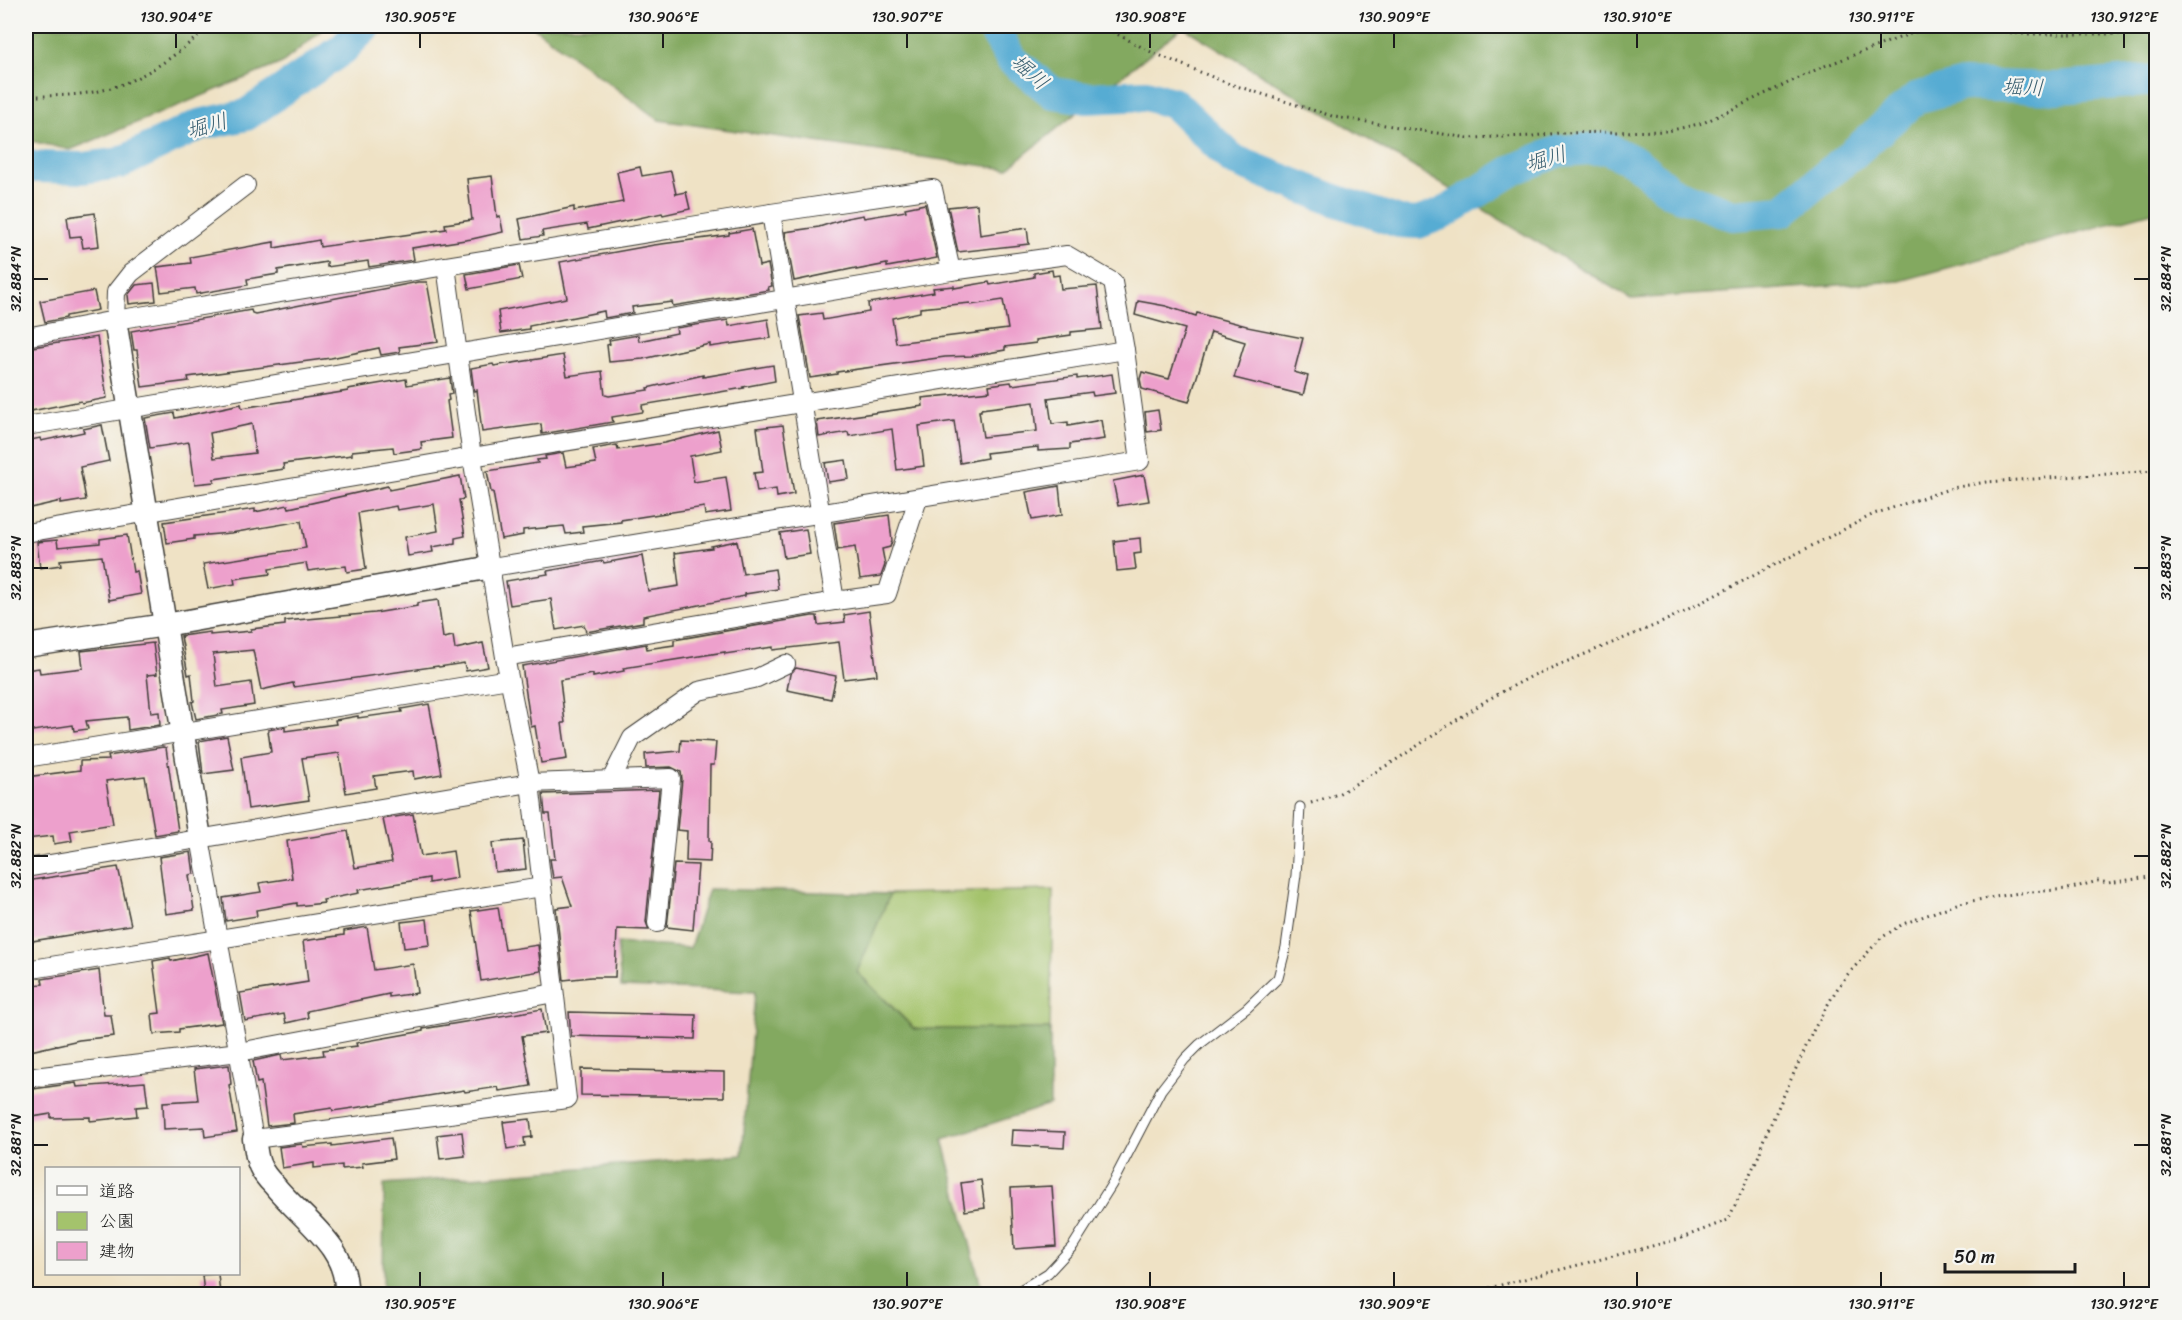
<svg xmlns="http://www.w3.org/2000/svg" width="2182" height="1320" font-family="Sriracha,'Klee One',sans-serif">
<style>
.green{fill:#a4c36c;stroke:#607044;stroke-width:1.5}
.forest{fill:#83a960;stroke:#50623e;stroke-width:1.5}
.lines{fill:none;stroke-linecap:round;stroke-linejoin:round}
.river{stroke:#57acd3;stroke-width:32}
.building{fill:#eda0cc;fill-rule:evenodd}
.service-casing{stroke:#3c3a35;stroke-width:11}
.minor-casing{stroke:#3c3a35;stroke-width:20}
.tertiary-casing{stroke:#3c3a35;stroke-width:25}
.path{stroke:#3c3a35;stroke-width:3;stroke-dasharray:1.5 4.5;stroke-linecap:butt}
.service{stroke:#fff;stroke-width:9}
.minor{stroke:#fff;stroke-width:18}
.tertiary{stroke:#fff;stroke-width:22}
.ticks{fill:none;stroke:#1c1c1c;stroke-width:2}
.labels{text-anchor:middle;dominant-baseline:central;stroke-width:4.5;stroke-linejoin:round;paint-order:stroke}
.water-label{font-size:21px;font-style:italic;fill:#375d6e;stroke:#f6f6f2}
.neatline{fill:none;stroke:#1c1c1c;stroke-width:2}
.ticks-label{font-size:15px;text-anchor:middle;fill:#1c1c1c}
</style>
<rect width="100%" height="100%" fill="#f6f6f2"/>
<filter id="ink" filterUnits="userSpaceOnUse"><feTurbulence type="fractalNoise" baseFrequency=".0167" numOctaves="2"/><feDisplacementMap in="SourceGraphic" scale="12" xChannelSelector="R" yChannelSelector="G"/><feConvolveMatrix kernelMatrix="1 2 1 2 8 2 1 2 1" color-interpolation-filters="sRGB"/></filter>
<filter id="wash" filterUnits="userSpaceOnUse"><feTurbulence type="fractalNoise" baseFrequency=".008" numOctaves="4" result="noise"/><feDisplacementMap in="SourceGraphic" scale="24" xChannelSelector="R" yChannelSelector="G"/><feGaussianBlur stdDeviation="1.35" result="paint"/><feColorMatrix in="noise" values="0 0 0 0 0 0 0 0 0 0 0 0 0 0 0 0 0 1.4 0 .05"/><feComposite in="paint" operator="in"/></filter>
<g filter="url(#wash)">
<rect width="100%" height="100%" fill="#efe2c5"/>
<polygon class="green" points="1053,890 1050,1029 915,1029 857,972 890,894"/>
<g class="forest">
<polygon points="26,26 327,26 282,63 70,150 26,140"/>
<polygon points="532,26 2156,26 2156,211 1900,281 1631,299 1183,27 1007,169 659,120"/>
<polygon points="709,889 890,894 857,972 914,1029 1050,1029 1050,1105 943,1139 983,1294 383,1294 384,1184 742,1155 755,992 621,987 617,943 690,948"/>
</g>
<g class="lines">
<g class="river">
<polyline points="992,26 1011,59 1053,93 1086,98 1146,95 1175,104 1233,160 1329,198 1399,222 1418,223 1444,213 1515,169 1559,151 1606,148 1637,163 1671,192 1733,215 1783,211 1855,152 1916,98 1963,85 2058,88 2156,80"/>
<polyline points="26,165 34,167 83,168 120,163 199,125 246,115 343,49 365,26"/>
</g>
</g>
<g id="blocks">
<g class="building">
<polygon points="640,167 642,176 671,171 676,194 686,192 690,209 663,215 662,213 588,229 587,224 542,231 543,236 523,239 519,219 574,207 574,211 623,202 617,172"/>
<polygon points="492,176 497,217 500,216 503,232 472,239 412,248 414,260 369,267 368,261 327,267 327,262 278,270 278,274 247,279 248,285 196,294 195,288 161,292 157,267 191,263 190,257 274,242 274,248 319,240 320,247 446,229 445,224 472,220 467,179"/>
<polygon points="925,204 937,258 887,267 887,264 856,270 856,268 794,281 785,232 819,227 847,218 863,215 864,218 906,211 905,208"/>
<polygon points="977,204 980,235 1027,228 1029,244 958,252 948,207"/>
<polygon points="95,213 99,246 83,248 81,236 70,237 67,217"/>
<polygon points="752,229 759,266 768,264 772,286 768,287 769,290 673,306 672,302 632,307 633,313 605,318 604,311 529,326 529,329 501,333 498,311 567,298 560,262 654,245 729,235 729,233"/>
<polygon points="519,265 522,279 469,289 466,274"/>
<path d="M1052,270L1053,276L1059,275L1061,289L1097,286L1102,329L1071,332V335L1036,340V343L1005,347V350L971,356L945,357L837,372V374L810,378L799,316L822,313L823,320L869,312L868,303L934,292L933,288L954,286V288L989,282L990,285L1034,277V273ZM1003,300L1008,329L896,343L892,318L920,312V308L970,303L971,305Z"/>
<polygon points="418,282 427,282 438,342 399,347 400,352 381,355 379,348 331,358 188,377 189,381 142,387 137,350 134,350 131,331 251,310 252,313 255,314"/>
<polygon points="154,283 156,301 129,304 128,295 136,285"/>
<polygon points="94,291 98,310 66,316 66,318 45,322 40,301"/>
<polygon points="1138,301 1166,306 1196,316 1197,313 1247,326 1247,327 1303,338 1294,372 1308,376 1303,395 1234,378 1245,342 1211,332 1189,402 1142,389 1140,379 1142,372 1169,379 1185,329 1135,315"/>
<polygon points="768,319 771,338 710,347 710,344 643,359 609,362 607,345 610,344 609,340 638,335 639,341 677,333 676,328 728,320 729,326"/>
<polygon points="97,337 107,398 82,403 81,401 26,412 26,348"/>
<polygon points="563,355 567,376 602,371 605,395 609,396 648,390 647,388 703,375 703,377 773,365 775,381 743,387 744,388 642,405 643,412 612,417 613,422 542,434 541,424 482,432 477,390 474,391 471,368 493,364 494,366"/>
<path d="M1112,374L1115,393L1093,396L1092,392L1048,398L1052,424L1068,422V426L1101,420L1104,439L1070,444V449L1038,451V447L986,453L987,458L960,463L954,421L919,426L924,466L897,470L892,429L849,436L848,432L819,437L817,421L923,406L922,398L990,391L989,385L1011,382L1012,385L1077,376V379ZM1034,402L1037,431L983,437L979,411H981V409Z"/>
<path d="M450,378L452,394L448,395L449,400L447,401L452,438L421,442L422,449L394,453L393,447L352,451V455L283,464L284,469L214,479V482L195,484L189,442L150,448L145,418L174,413L175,418L241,404L242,408L348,391V389L406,379L407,385ZM252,424L255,453L214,458L210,433Z"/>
<polygon points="1158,410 1161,430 1147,432 1145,412"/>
<polygon points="102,425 109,461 80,467 86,500 61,504 61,501 26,509 26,441 40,438 41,441 84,432 83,429"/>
<polygon points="783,425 794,494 777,497 776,489 757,492 754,473 763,472 757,428"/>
<polygon points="718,430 722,450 690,456 694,482 726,477 731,511 705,515 704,507 621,520 621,522 582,526 583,532 566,534 564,526 523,530 523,535 501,539 493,492 491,492 487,471 538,463 537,460 546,459 545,456 563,453 566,467 596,463 593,449 617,445 618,450 664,443"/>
<polygon points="846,460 849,479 828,482 825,463"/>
<polygon points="1144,475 1149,501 1118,506 1113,481"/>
<polygon points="460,476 464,499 459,500 465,536 455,538 455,543 432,547 433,552 408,556 405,537 438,531 434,504 397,510 396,506 358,513 366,569 347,572 346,566 308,571 306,563 269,569 270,574 234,579 235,584 208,589 203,564 306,548 301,521 231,533 194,536 194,539 167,543 164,522 255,509 255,512 288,505 289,508 388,486 389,490"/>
<polygon points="1059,486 1062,515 1032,520 1026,492"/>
<polygon points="889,515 892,541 890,547 882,549 885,565 881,576 860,579 855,547 838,550 834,523"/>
<polygon points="806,529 810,554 784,558 780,533"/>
<polygon points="127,535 133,572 137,571 141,594 109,600 102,556 60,560 61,565 40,568 37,542 57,540 58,547 100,543 100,539"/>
<polygon points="1140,538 1141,553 1134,554 1136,569 1117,571 1114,541"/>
<polygon points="737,541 743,574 775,569 778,589 745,594 745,596 643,616 643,622 586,632 584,625 556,630 551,599 510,605 506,581 548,574 547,571 603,561 604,563 642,556 648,591 679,586 675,553 712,548 711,546"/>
<polygon points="438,600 443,638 453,636 455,649 483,643 488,667 466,671 464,663 439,667 438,666 294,687 293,683 261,690 253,650 213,654 217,687 251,682 254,705 222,710 223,714 196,719 192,702 194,701 191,674 188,675 181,636 210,632 210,635 251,631 251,629 285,625 285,621 375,613 417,606 417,603"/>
<polygon points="869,611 877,675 844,679 839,642 773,650 773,647 725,654 725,652 623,668 624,671 593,677 593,674 560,680 565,723 562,723 567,759 541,763 535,726 531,727 522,666 646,644 647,649 674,645 674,640 812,616 817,616 818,625 845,622 844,615"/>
<polygon points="153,643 157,674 147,675 151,713 159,712 160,725 128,730 127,717 86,721 88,729 74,731 73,725 26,732 26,670 39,668 40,673 83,668 81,651"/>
<polygon points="796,668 836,676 831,699 787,690 790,674"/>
<polygon points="429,704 442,774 414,779 413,771 374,776 376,788 346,793 339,753 302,758 309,800 248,809 241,757 271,752 268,730 285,727 285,731 336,724 335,720 358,716 358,718 402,712 401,709"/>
<polygon points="227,736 234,770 203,774 199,741"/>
<polygon points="681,740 716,742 714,765 710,765 709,841 711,841 710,862 686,861 687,831 677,830 682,779 681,772 671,767 646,768 645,754 680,751"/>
<polygon points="163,747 166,748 178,831 155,835 145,776 106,781 113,824 70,831 72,841 54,844 53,836 26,839 26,777 80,770 80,761 109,760 108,756"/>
<polygon points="659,790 646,922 649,930 617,929 615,977 591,977 564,980 556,908 572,906 562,877 553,878 550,859 555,859 550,814 545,814 543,794"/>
<polygon points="413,814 421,856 453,851 457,878 429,883 429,878 358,890 359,893 323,900 324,903 297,906 297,903 256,910 257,916 226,921 223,898 261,892 259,883 292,878 287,841 348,831 355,868 392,862 383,819"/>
<polygon points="523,840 526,869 495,872 492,843"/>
<polygon points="191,852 194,874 189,875 194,910 166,914 159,857"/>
<polygon points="674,864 698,865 693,930 667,927"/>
<polygon points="118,867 131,925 26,942 26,881"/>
<polygon points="498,907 505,950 538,945 541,971 481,981 471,911"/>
<polygon points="427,919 430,945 404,948 401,922"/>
<polygon points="367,927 374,970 413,964 417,993 389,997 389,994 307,1011 308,1018 286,1023 284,1014 245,1021 240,993 308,982 303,941 344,935 344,931"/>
<polygon points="208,953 222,1023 179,1029 179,1032 154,1034 152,1014 160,1013 153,961 170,958 171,961"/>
<polygon points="99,970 104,1015 111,1015 114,1036 79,1040 26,1052 26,986 43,984 42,979"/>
<polygon points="542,1009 546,1033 522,1036 531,1086 499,1091 498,1087 465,1092 464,1090 367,1106 333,1111 332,1108 293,1114 294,1123 267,1126 261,1082 257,1083 253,1061 281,1055 282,1060 324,1055 323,1050 357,1046 356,1043 423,1031 423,1029"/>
<polygon points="569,1012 696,1015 695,1039 571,1036"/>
<polygon points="229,1065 231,1084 229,1085 237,1132 205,1137 204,1127 164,1129 163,1102 198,1100 194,1069"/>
<polygon points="581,1069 724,1072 724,1097 581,1095"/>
<polygon points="145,1082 148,1106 136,1107 137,1116 90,1121 90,1117 51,1118 51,1114 26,1118 26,1090 76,1083 77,1087"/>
<polygon points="530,1119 532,1137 524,1138 525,1146 507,1149 503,1122"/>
<polygon points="1012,1130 1065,1132 1064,1148 1011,1145"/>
<polygon points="462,1132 465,1156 440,1159 437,1135"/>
<polygon points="391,1138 394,1159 362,1163 363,1167 342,1169 342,1165 314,1168 314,1163 282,1168 279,1147 302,1144 303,1147 332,1144 332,1146"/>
<polygon points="981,1180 985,1208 965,1211 961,1183"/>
<polygon points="1052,1186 1056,1246 1014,1249 1011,1188"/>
<polygon points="218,1274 220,1294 204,1294 202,1275"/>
</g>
</g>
</g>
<g filter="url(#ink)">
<use href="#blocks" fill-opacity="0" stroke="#3c3a35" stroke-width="1.5"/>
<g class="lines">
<g class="service-casing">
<polyline id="service" points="1014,1294 1048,1273 1073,1246 1112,1184 1161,1090 1185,1059 1200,1044 1247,1008 1278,978 1286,947 1296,875 1300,807"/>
</g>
<g class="minor-casing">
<g id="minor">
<polyline points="771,213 835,601"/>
<polyline points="115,320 116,292 131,273 246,185"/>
<polyline points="26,337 115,320 771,213 933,189 951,271"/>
<path d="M26,426L951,271L1067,255L1113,282L1125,350L1140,461C924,498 708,531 492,567"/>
<polyline points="26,533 472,457 1125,350"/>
<polyline points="505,657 835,601 887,594 918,499"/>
<polyline points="26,758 509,679"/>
<polyline points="611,780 632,738 699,691 757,678 786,664"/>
<polyline points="200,838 254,1139 567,1099 530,783 505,657 472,457 446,266"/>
<polyline points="26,868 530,783 671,778 657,923"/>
<polyline points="26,970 542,887"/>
<polyline points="26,1078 239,1052 554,993"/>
</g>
</g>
<g class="tertiary-casing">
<g id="tertiary">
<polyline points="115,320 200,838"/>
<polyline points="26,646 165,625 492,567"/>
<path d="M254,1139C256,1148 256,1158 260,1166C263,1173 269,1180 274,1185C300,1218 349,1246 346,1294"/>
</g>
</g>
<g class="path">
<polyline points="1102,26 1149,51 1227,83 1335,117 1468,138 1533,136 1559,133 1668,131 1703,123 1822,67 1915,32 1954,29 2001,31 2020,34 2141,34 2156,31"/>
<path d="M26,96C50,96 75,96 99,91C141,82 179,54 209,26"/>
<polyline points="1311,803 1338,794 1396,760 1487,700 1534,675 1661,623 1874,514 1952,488 1986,482 2156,471"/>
<polyline points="1466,1294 1679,1239 1728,1220 1760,1153 1762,1143 1814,1029 1835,992 1848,974 1881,938 1903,924 1959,903 2019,893 2068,889 2098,881 2108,883 2156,876"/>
</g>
<use href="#service" class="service"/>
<use href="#minor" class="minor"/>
<use href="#tertiary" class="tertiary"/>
</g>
</g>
<path class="ticks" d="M176,33V48M420,33V48M663,33V48M907,33V48M1150,33V48M1394,33V48M1637,33V48M1881,33V48M2124,33V48M33,279H48M2134,279H2149M33,568H48M2134,568H2149M33,856H48M2134,856H2149M33,1145H48M2134,1145H2149M420,1272V1287M663,1272V1287M907,1272V1287M1150,1272V1287M1394,1272V1287M1637,1272V1287M1881,1272V1287M2124,1272V1287"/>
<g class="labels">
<g class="water-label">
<text transform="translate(1030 72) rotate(41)">堀川</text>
<text transform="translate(2023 87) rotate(2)">堀川</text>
<text transform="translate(207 126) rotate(-17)">堀川</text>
<text transform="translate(1546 159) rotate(-17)">堀川</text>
</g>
</g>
<rect width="2182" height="1320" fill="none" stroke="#f6f6f2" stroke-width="66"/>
<rect x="45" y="1167" width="195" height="108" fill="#f6f6f2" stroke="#9f9f9c" stroke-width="1.5"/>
<rect x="57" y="1186" width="30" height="9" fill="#ffffff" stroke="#9f9f9c" stroke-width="1.5"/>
<text x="99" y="1197" font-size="18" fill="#1c1c1c">道路</text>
<rect x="57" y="1212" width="30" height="18" fill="#a4c36c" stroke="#9f9f9c" stroke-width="1.5"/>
<text x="99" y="1227" font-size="18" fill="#1c1c1c">公園</text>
<rect x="57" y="1242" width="30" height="18" fill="#eda0cc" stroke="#9f9f9c" stroke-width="1.5"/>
<text x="99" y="1257" font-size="18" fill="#1c1c1c">建物</text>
<path d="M1945 1263v9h130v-9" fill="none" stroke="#1c1c1c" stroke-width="3"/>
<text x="1954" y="1263" font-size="18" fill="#1c1c1c" stroke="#f6f6f2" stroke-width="4.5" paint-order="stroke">50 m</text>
<rect x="33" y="33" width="2116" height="1254" class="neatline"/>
<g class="ticks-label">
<text x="176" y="22">130.904°E</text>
<text x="420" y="22">130.905°E</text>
<text x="663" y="22">130.906°E</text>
<text x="907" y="22">130.907°E</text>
<text x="1150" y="22">130.908°E</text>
<text x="1394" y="22">130.909°E</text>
<text x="1637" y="22">130.910°E</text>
<text x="1881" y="22">130.911°E</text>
<text x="2124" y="22">130.912°E</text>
<text transform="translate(16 279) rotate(-90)" y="5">32.884°N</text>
<text transform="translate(2166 279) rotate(-90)" y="5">32.884°N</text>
<text transform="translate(16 568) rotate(-90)" y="5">32.883°N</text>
<text transform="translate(2166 568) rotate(-90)" y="5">32.883°N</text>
<text transform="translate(16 856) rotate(-90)" y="5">32.882°N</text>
<text transform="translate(2166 856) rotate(-90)" y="5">32.882°N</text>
<text transform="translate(16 1145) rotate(-90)" y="5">32.881°N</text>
<text transform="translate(2166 1145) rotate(-90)" y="5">32.881°N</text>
<text x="420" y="1309">130.905°E</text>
<text x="663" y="1309">130.906°E</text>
<text x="907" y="1309">130.907°E</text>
<text x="1150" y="1309">130.908°E</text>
<text x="1394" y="1309">130.909°E</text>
<text x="1637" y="1309">130.910°E</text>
<text x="1881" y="1309">130.911°E</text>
<text x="2124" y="1309">130.912°E</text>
</g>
</svg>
